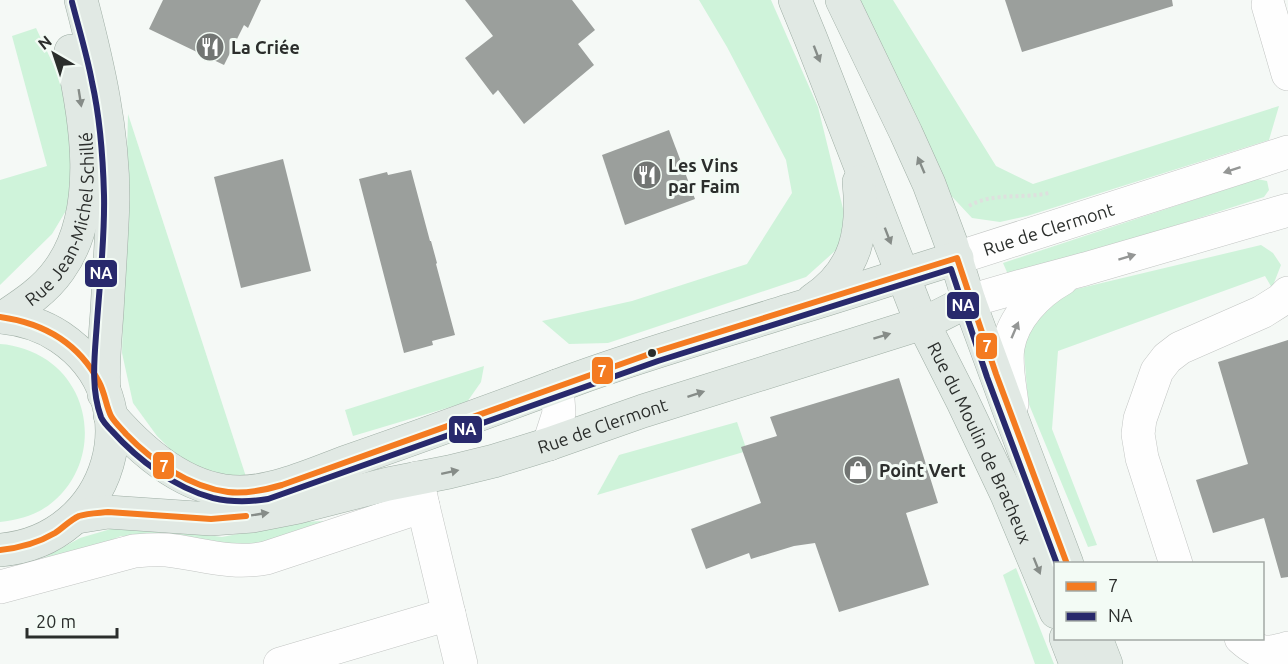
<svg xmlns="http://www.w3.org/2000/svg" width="1288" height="664" font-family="Ubuntu,sans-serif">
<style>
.green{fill:#cff3da}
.building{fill:#9b9f9c}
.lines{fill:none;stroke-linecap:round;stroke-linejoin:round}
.minor-casing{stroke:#c2c5c3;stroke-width:34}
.major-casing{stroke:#9faea5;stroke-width:34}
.path{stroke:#dee0de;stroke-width:4;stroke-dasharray:3 3;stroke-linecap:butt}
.minor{stroke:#fefefe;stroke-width:33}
.major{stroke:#e1e9e4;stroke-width:33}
.bus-1-casing{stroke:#f3fbf5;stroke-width:10}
.bus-2-casing{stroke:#f3fbf5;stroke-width:10}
.bus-1{stroke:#f47b21;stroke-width:6}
.bus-2{stroke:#28296c;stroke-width:6}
.oneway{fill:#868c88}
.oneway2{fill:#949695}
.bus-dot{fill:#2b2e2c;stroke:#f3fbf5;stroke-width:2}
.labels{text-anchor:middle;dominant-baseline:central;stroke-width:6;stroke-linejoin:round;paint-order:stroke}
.poi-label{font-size:18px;font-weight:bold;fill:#2b2e2c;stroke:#f3fbf5;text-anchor:start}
.street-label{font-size:18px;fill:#2b2e2c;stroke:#f3fbf5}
.line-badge{stroke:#f3fbf5;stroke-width:2}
.badge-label{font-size:16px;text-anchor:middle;font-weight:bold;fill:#fff}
</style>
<rect width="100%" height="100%" fill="#f5f9f6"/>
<g class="green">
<polygon points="699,0 771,0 818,107 848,229 845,242 806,277 608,343 569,344 542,321 632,301 747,264 792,193 786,160 727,47"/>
<polygon points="859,0 893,0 996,166 1033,184 1279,106 1269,140 1027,216 1000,222 972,218 944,188"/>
<polygon points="36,28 64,87 76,135 72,178 67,209 52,234 0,285 0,180 47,166 12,36"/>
<polygon points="128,114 250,489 187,466 157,436 133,403 122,353"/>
<polygon points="1257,179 1267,181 1269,190 1264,197 1010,279 1003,263"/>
<polygon points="1261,245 1273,253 1281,265 1272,288 1265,276 1058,351 1052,429 1097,545 1088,547 1028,402 1023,339 1039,316 1064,292"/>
<path d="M0,344C17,345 33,351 47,360C95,393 97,463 55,500C40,514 20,520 0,522Z"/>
<polygon points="484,366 481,382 467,402 353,436 345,410"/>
<polygon points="737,422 747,451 597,495 619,455"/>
<polygon points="351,520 260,549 145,537 121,536 84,551 38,561 80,538 121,526 156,528 222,537 299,522"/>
<polygon points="1016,568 1054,664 1035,664 1003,575"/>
</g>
<g class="building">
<polygon points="163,0 261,0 248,28 244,25 224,65 149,29"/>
<polygon points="465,0 572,0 595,30 578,44 594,65 524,124 498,90 493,95 465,58 493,36"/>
<polygon points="1005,0 1172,0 1173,6 1022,52"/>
<polygon points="669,130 695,199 625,225 602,155"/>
<polygon points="283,159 311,271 241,288 214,177"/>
<polygon points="411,170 430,241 431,241 437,263 436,264 455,335 432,341 433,345 404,353 359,179 387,172 388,175"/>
<polygon points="1288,340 1288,577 1281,578 1264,518 1213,533 1196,480 1248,464 1218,362"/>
<polygon points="899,378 938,503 906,513 929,585 839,612 815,543 794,546 751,559 749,553 706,569 691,529 761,503 741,447 777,436 770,417"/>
</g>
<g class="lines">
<g class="minor-casing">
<g id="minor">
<polyline points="1268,5 1288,74"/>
<path id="s1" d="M957,258L1288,152"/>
<polyline points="969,301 1025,285 1085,269 1288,210"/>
<path d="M1012,404C1010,386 1005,365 1008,347C1013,318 1037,293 1062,279"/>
<polyline points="549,444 559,413 557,386"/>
<polyline points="423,506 461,664"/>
<polyline points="1176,564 1142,458 1138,434 1140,419 1157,371 1167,358 1180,348 1262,312 1281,300 1288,293"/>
<path d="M0,587L134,551C145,550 156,549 167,550C202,554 230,565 266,558L423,506L417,478"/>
<path d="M1241,638C1259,654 1265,655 1288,648"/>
<polyline points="280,664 449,614"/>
</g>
</g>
<g class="major-casing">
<g id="major">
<path d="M81,0C98,65 113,130 113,198C112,236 109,274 107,312C105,339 102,366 104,394"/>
<path id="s2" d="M795,0L811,39L916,309L962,400L1007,495L1056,612"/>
<polyline points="842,0 906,133 929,184 951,243 969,301 1016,429 1067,564"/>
<path d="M813,300C857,271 864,231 859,182"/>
<path d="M0,317C22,319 42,325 60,337C154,400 112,541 0,550"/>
<path id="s3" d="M4,317C24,304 45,290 59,270C102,211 86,118 71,51"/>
<path d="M110,415C142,452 187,492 240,492C275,492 316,473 349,461C424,435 498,408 573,380C644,354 718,333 791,310C846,294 901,275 957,258"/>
<path id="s4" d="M77,517L108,512L211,519L252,516L298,507L388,484L449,472L494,461L549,444L643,411L923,323C939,317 953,308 969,301"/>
<polyline points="1066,638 1076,664"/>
<polyline points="1096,638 1106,664"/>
</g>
</g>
<path class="path" d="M969,206C993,192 1023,199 1049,193"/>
<use href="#minor" class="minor"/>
<use href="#major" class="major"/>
<g class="bus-1-casing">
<g id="bus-1">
<path d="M0,317C43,323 78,342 99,382C105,393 106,406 111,416C115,423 121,428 126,434C152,461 189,487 228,492C246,494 265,490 282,485L655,352L957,258L996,374L1067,564"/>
<path d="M0,550C19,548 38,543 55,533C63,528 70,520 79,516C88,513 99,513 108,512L211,519L246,516"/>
</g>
</g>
<g class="bus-2-casing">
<path id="bus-2" d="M72,2C79,29 87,55 92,82C100,118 103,157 104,195C105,237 100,280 97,322C95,353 90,387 101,417C103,422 108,427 112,431C138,460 175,488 213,498C230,502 250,502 268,499L658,361L951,269L987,377L1057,564"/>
</g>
<use href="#bus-1" class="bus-1"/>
<use href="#bus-2" class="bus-2"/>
</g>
<defs><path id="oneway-solid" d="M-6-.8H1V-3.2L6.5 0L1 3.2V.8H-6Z" transform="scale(1.5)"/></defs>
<g class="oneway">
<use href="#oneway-solid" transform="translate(817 54) rotate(69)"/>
<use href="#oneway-solid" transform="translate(80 98) rotate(81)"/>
<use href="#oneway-solid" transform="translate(921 165) rotate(-113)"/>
<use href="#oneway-solid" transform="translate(888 236) rotate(69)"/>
<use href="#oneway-solid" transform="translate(882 336) rotate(-17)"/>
<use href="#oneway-solid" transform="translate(696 394) rotate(-18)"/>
<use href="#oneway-solid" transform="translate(450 472) rotate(-12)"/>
<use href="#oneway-solid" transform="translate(260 514) rotate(-9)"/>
<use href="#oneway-solid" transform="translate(1037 566) rotate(68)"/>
</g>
<g class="oneway2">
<use href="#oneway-solid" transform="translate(1232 170) rotate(162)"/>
<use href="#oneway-solid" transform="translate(1127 257) rotate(-17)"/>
<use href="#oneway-solid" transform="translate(1015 330) rotate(-67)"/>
</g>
<defs>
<g id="restaurant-disc" transform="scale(1.5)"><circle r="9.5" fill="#727573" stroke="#f3fbf5"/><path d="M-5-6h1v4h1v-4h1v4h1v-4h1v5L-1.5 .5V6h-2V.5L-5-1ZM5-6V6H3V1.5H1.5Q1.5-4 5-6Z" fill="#fff"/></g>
<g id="shop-disc" transform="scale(1.5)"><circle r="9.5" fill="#727573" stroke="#f3fbf5"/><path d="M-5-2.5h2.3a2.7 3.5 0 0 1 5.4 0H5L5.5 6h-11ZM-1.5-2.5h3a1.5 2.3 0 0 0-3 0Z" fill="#fff"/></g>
</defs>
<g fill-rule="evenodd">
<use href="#restaurant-disc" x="210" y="47"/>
<use href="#restaurant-disc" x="647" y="175"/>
<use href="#shop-disc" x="858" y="470"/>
</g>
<circle class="bus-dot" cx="652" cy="353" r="5"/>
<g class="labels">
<g class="poi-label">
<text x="231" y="47">La Criée</text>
<text x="668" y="165">Les Vins<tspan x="668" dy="21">par Faim</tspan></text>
<text x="879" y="470">Point Vert</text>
</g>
<g class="street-label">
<text stroke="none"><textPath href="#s3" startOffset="122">Rue Jean-Michel Schillé</textPath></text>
<text stroke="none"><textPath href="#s1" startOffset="96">Rue de Clermont</textPath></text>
<text stroke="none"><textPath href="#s4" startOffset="538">Rue de Clermont</textPath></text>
<text stroke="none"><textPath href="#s2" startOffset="480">Rue du Moulin de Bracheux</textPath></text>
</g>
</g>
<g class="line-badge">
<rect x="84" y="259" width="34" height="29" rx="6" fill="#28296c"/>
<rect x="946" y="291" width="34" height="29" rx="6" fill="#28296c"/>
<rect x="975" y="332" width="23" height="28" rx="6" fill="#f47b21"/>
<rect x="591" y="356" width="23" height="29" rx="6" fill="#f47b21"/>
<rect x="448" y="415" width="35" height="29" rx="6" fill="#28296c"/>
<rect x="152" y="451" width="23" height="29" rx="6" fill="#f47b21"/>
</g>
<g class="badge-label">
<text x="101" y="279">NA</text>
<text x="963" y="311">NA</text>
<text x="987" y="352">7</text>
<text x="602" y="377">7</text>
<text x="465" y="435">NA</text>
<text x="164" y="472">7</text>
</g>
<rect x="1054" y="562" width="210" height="78" fill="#f3fbf5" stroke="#a3a9a5" stroke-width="1.5"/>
<rect x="1066" y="582" width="30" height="9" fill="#f47b21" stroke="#a3a9a5" stroke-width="1.5"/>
<text x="1108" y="592" font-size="18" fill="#2b2e2c">7</text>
<rect x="1066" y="612" width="30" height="9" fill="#28296c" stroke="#a3a9a5" stroke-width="1.5"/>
<text x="1108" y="622" font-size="18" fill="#2b2e2c">NA</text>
<g transform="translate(54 54) rotate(321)" stroke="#f3fbf5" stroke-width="4.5" paint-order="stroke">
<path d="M0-4.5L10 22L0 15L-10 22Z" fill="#2b2e2c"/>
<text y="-9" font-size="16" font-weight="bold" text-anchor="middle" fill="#2b2e2c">N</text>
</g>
<path d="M27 628v9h90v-9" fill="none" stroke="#2b2e2c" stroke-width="3"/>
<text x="36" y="628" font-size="18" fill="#2b2e2c" stroke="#f3fbf5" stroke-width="4.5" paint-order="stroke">20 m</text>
</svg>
